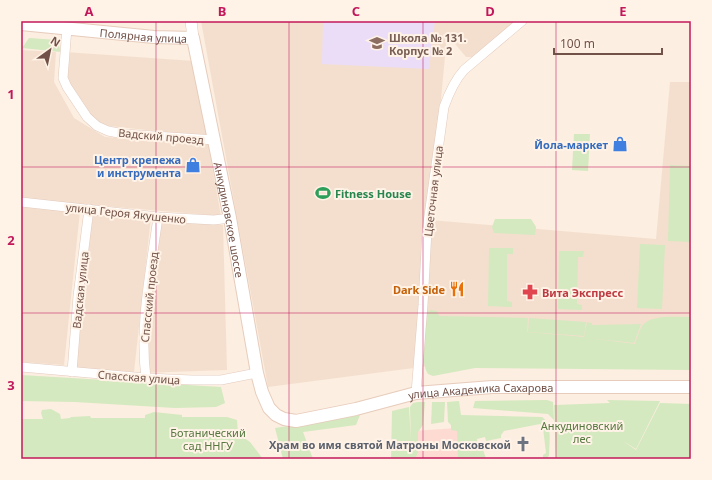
<svg xmlns="http://www.w3.org/2000/svg" width="712" height="480" font-family="'Noto Sans',sans-serif">
<style>
.residential{fill:#f4dfce}
.commercial{fill:#fddbd3}
.education{fill:#ebddf8}
.green{fill:#d4e9bf}
.lines{fill:none;stroke-linecap:round;stroke-linejoin:round}
.minor-casing{stroke:#e2cbbf;stroke-width:10}
.tertiary-casing{stroke:#e2cbbf;stroke-width:12}
.secondary-casing{stroke:#e7ccbc;stroke-width:14}
.minor{stroke:#fff;stroke-width:9}
.tertiary{stroke:#fff;stroke-width:11}
.secondary{stroke:#fff;stroke-width:12}
.grid{fill:none;stroke:#c2185b;stroke-width:1;stroke-opacity:0.55}
.labels{text-anchor:middle;dominant-baseline:central;stroke-width:4;stroke-linejoin:round;paint-order:stroke}
.street-label{font-size:11px;fill:#725248;stroke:#fff2e6}
.education-label{font-size:11px;font-weight:bold;fill:#785e54;stroke:#fff2e6;text-anchor:start}
.shop-label{font-size:11px;font-weight:bold;fill:#366cbe;stroke:#fff2e6;text-anchor:end}
.leisure-label{font-size:11px;font-weight:bold;fill:#27864d;stroke:#fff2e6;text-anchor:start}
.food-label{font-size:11px;font-weight:bold;fill:#c56008;stroke:#fff2e6;text-anchor:end}
.health-label{font-size:11px;font-weight:bold;fill:#be3a42;stroke:#fff2e6;text-anchor:start}
.park-label{font-size:11px;fill:#567840;stroke:#fff2e6}
.worship-label{font-size:11px;font-weight:bold;fill:#5b616d;stroke:#fff2e6;text-anchor:end}
.neatline{fill:none;stroke:#c2185b;stroke-width:1.5}
.grid-label{font-size:13px;text-anchor:middle;font-weight:bold;fill:#c2185b}
</style>
<rect width="100%" height="100%" fill="#fceee0"/>
<g class="residential">
<polygon points="201,21 515,21 473,57 466,57 447,34 430,220 656,239 670,82 691,82 691,366 429,366 268,387"/>
<polygon points="21,50 56,52 54,82 74,118 105,137 208,143 221,216 21,199"/>
<polygon points="65,52 194,61 209,132 206,135 202,136 100,125 88,117 63,79"/>
<polygon points="21,207 80,211 64,365 21,362"/>
<polygon points="87,211 151,217 134,372 72,368"/>
<polygon points="159,218 223,225 227,370 141,373"/>
</g>
<polygon class="commercial" points="457,428 460,459 415,459 413,431"/>
<polygon class="education" points="323,21 435,21 429,69 322,64"/>
<g class="green">
<polygon points="29,38 57,40 61,52 22,48"/>
<polygon points="574,134 590,134 588,171 572,170"/>
<polygon points="670,165 691,166 691,242 668,241"/>
<polygon points="495,219 531,219 536,227 535,235 494,233 492,227"/>
<polygon points="640,244 665,245 662,309 637,308"/>
<polygon points="489,248 513,248 513,254 507,254 507,301 512,302 512,307 488,306"/>
<polygon points="559,251 584,251 583,257 578,257 577,304 582,305 582,310 558,309"/>
<path d="M431,310L437,311L439,316L528,318L527,332L584,337L587,322L592,323V325L641,324L634,343L588,338L635,344C637,338 639,331 642,326C650,314 678,317 691,317V370L475,368L433,376L428,374C419,359 425,329 427,312Z"/>
<polygon points="529,318 586,322 584,336 528,332"/>
<polygon points="21,375 221,387 225,403 216,407 175,408 75,402 21,401"/>
<polygon points="547,400 553,402 554,420 548,414 473,408 475,401"/>
<polygon points="607,400 660,401 636,449 623,441 636,450 660,403 691,404 691,459 556,459 554,405 610,403"/>
<path d="M459,401L461,415L542,417C553,424 549,444 549,455L547,459H543V455L546,453L543,428L540,424L504,431L501,435V438L486,441L485,437L477,439L478,447L482,446L486,459H458L457,431L451,430V425L448,422L447,402Z"/>
<polygon points="418,402 425,402 423,425 418,432 418,452 415,459 391,459 392,411 409,407 411,440 410,407 413,403"/>
<polygon points="432,402 445,402 444,422 431,424"/>
<polygon points="51,409 60,414 61,419 70,418 71,417 90,416 91,418 145,418 145,415 154,412 182,415 182,417 227,417 237,420 238,434 250,442 263,459 21,459 21,419 43,419 41,413 42,410"/>
<polygon points="360,415 356,425 303,432 313,459 283,459 275,428"/>
</g>
<g class="lines">
<g class="minor-casing">
<g id="minor">
<polyline points="67,28 63,78 67,87 87,117 97,126 108,131 124,134 215,140"/>
<polyline points="21,202 158,217 214,220 230,218"/>
<polyline points="21,367 146,378 192,380 221,380 257,373"/>
<polyline points="72,372 78,296 89,209"/>
<path d="M146,378C139,325 151,269 158,217"/>
<path d="M416,393L423,305L427,230L444,107C449,93 454,81 464,70L522,21"/>
</g>
</g>
<g class="tertiary-casing">
<polyline id="tertiary" points="191,21 193,38"/>
</g>
<g class="secondary-casing">
<g id="secondary">
<path id="s1" d="M21,24L154,37L193,38L230,218L257,373L262,392L269,408L276,415L284,419L296,421L356,409L416,393L492,387H691"/>
</g>
</g>
<use href="#minor" class="minor"/>
<use href="#tertiary" class="tertiary"/>
<use href="#secondary" class="secondary"/>
</g>
<path class="grid" d="M156,21V459M289,21V459M423,21V459M556,21V459M21,167H691M21,313H691"/>
<defs>
<g id="school-bare" transform="scale(1.2)"><path d="M0-5L7-2L0 1L-7-2ZM-4 1L0 2.5L4 1V4Q0 6-4 4Z" fill="#8d6e63" stroke="#fff2e6" stroke-width="2.5" paint-order="stroke"/></g>
<g id="shop-bare" transform="scale(1.2)"><path d="M-5-2.5h2.3a2.7 3.5 0 0 1 5.4 0H5L5.5 6h-11ZM-1.5-2.5h3a1.5 2.3 0 0 0-3 0Z" fill="#3f7fe0" stroke="#fff2e6" stroke-width="2.5" paint-order="stroke"/></g>
<g id="stadium-bare" transform="scale(1.2)"><path d="M0-5a6.5 5 0 1 0 0 10a6.5 5 0 1 0 0-10ZM-3.5-1.8h7v3.6h-7Z" fill="#2e9e5b" stroke="#fff2e6" stroke-width="2.5" paint-order="stroke"/></g>
<g id="restaurant-bare" transform="scale(1.2)"><path d="M-5-6h1v4h1v-4h1v4h1v-4h1v5L-1.5 .5V6h-2V.5L-5-1ZM5-6V6H3V1.5H1.5Q1.5-4 5-6Z" fill="#e8710a" stroke="#fff2e6" stroke-width="2.5" paint-order="stroke"/></g>
<g id="pharmacy-bare" transform="scale(1.2)"><path d="M-2-6h4v4h4v4h-4v4h-4v-4h-4v-4h4Z" fill="#e0444e" stroke="#fff2e6" stroke-width="2.5" paint-order="stroke"/></g>
<g id="church-bare" transform="scale(1.2)"><path d="M-1.2-6h2.4v3.5h3.3v2.4h-3.3V6h-2.4V-.1h-3.3v-2.4h3.3Z" fill="#6b7280" stroke="#fff2e6" stroke-width="2.5" paint-order="stroke"/></g>
</defs>
<g fill-rule="evenodd">
<use href="#school-bare" x="377" y="43"/>
<use href="#shop-bare" x="620" y="144"/>
<use href="#shop-bare" x="193" y="165"/>
<use href="#stadium-bare" x="323" y="193"/>
<use href="#restaurant-bare" x="457" y="289"/>
<use href="#pharmacy-bare" x="530" y="292"/>
<use href="#church-bare" x="523" y="444"/>
</g>
<g class="labels">
<g class="street-label">
<text stroke="none"><textPath href="#s1" startOffset="123">Полярная улица</textPath></text>
<text transform="translate(161 136) rotate(5)">Вадский проезд</text>
<text transform="translate(433 191) rotate(-83)">Цветочная улица</text>
<text transform="translate(126 213) rotate(6)">улица Героя Якушенко</text>
<text stroke="none"><textPath href="#s1" startOffset="358">Анкудиновское шоссе</textPath></text>
<text transform="translate(80 290) rotate(-84)">Вадская улица</text>
<text transform="translate(149 297) rotate(-84)">Спасский проезд</text>
<text transform="translate(139 377) rotate(4)">Спасская улица</text>
<text stroke="none"><textPath href="#s1" startOffset="770">улица Академика Сахарова</textPath></text>
</g>
<g class="education-label">
<text x="389" y="37">Школа № 131.<tspan x="389" dy="13">Корпус № 2</tspan></text>
</g>
<g class="shop-label">
<text x="608" y="144">Йола-маркет</text>
<text x="181" y="159">Центр крепежа<tspan x="181" dy="13">и инструмента</tspan></text>
</g>
<g class="leisure-label">
<text x="335" y="193">Fitness House</text>
</g>
<g class="food-label">
<text x="445" y="289">Dark Side</text>
</g>
<g class="health-label">
<text x="542" y="292">Вита Экспресс</text>
</g>
<g class="park-label">
<text x="582" y="425">Анкудиновский<tspan x="582" dy="13">лес</tspan></text>
<text x="208" y="432">Ботанический<tspan x="208" dy="13">сад ННГУ</tspan></text>
</g>
<g class="worship-label">
<text x="511" y="444">Храм во имя святой Матроны Московской</text>
</g>
</g>
<rect width="712" height="480" fill="none" stroke="#fff2e6" stroke-width="44"/>
<g transform="translate(50 50) rotate(33)" stroke="#fff2e6" stroke-width="3" paint-order="stroke">
<path d="M0-3L7 15L0 10L-7 15Z" fill="#725248"/>
<text y="-6" font-size="11" font-weight="bold" text-anchor="middle" fill="#725248">N</text>
</g>
<path d="M554 48v6h108v-6" fill="none" stroke="#725248" stroke-width="2"/>
<text x="560" y="48" font-size="12" fill="#725248" stroke="#fff2e6" stroke-width="3" paint-order="stroke">100 m</text>
<rect x="22" y="22" width="668" height="436" class="neatline"/>
<g class="grid-label">
<text x="89" y="16">A</text>
<text x="222" y="16">B</text>
<text x="356" y="16">C</text>
<text x="490" y="16">D</text>
<text x="623" y="16">E</text>
<text x="11" y="99">1</text>
<text x="11" y="245">2</text>
<text x="11" y="390">3</text>
</g>
</svg>
